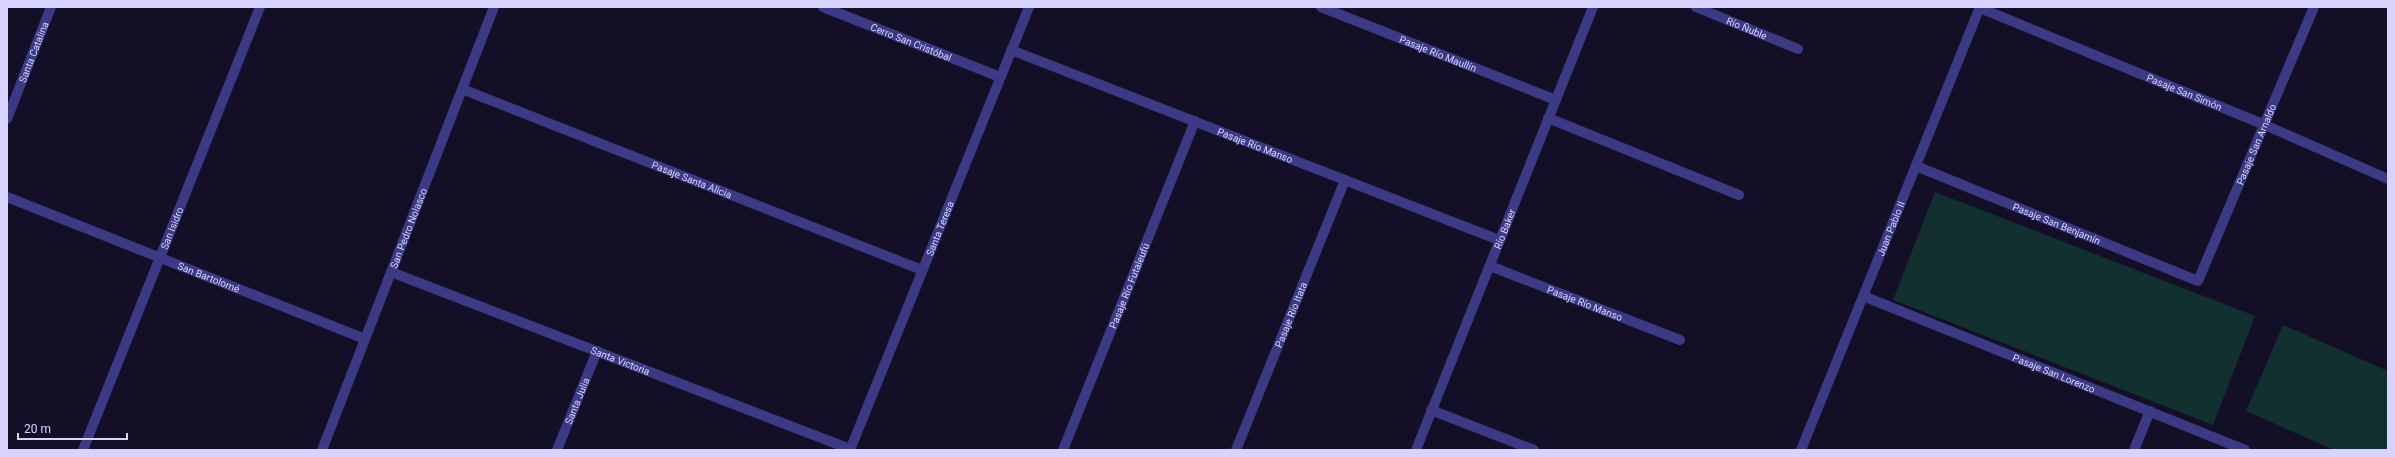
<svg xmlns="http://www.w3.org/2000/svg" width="2395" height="457" font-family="Roboto,sans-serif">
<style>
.green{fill:#12302f}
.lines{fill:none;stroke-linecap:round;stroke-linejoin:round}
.minor{stroke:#3d3a85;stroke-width:10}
.labels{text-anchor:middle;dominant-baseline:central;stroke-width:3;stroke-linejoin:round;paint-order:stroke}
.street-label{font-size:10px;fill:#d9d4ff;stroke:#130f26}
</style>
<rect width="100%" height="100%" fill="#130f26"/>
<g class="green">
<polygon points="1935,192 2255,316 2213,425 1893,300"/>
<polygon points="2283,325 2388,371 2388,450 2334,450 2246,411"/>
</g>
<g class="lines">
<g class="minor">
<path id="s1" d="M823,7L1000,77"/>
<path id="s2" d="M1321,7L1556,100"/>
<path id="s3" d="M1696,7L1798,49"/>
<path id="s4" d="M1980,8L2265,125L2388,179"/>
<path id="s5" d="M1011,50L1499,240"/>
<path id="s6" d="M462,89L922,270"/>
<polyline points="1548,118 1739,195"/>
<path id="s7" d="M7,119L51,7"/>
<path id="s8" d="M1916,166L2198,281L2314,7"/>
<path id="s9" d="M7,197L365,339"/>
<path id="s10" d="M1490,266L1680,340"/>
<path id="s11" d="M391,272L850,449"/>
<path id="s12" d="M1863,296L2245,450"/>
<polyline points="1431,410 1534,450"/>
<path id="s13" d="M83,450L260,7"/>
<path id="s14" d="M322,450L494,7"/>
<path id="s15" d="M557,450L597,351"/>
<path id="s16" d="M850,450L1029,7"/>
<path id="s17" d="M1063,450L1195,121"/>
<path id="s18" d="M1236,450L1345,180"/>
<path id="s19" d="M1416,450L1593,7"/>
<path id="s20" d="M1801,450L1980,7"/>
<polyline points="2134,450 2150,411"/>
</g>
</g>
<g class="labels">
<g class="street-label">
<text stroke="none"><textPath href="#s3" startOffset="55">Río Ñuble</textPath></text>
<text stroke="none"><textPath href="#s1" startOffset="95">Cerro San Cristóbal</textPath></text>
<text stroke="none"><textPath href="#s7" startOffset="72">Santa Catalina</textPath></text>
<text stroke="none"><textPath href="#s2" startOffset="126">Pasaje Río Maullín</textPath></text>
<text stroke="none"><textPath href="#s4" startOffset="221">Pasaje San Simón</textPath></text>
<text stroke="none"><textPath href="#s8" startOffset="453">Pasaje San Arnaldo</textPath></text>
<text stroke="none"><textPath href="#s5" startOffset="262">Pasaje Río Manso</textPath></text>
<text stroke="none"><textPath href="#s6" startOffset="247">Pasaje Santa Alicia</textPath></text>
<text stroke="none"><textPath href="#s8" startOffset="152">Pasaje San Benjamín</textPath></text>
<text stroke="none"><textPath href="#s13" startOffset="239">San Isidro</textPath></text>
<text stroke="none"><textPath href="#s16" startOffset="239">Santa Teresa</textPath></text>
<text stroke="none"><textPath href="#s19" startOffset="238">Río Baker</textPath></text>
<text stroke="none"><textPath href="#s20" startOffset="239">Juan Pablo II</textPath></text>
<text stroke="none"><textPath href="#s14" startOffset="238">San Pedro Nolasco</textPath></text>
<text stroke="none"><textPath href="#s9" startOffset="217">San Bartolomé</textPath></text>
<text stroke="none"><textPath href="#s17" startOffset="177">Pasaje Río Futaleufú</textPath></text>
<text stroke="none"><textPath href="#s10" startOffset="102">Pasaje Río Manso</textPath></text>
<text stroke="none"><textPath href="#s18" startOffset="146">Pasaje Río Itata</textPath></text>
<text stroke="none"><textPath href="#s11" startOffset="246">Santa Victoria</textPath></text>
<text stroke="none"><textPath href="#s12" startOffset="206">Pasaje San Lorenzo</textPath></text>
<text stroke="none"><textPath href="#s15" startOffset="53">Santa Julia</textPath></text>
</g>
</g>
<rect width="2395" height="457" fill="none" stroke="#d9d4ff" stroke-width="16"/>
<path d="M18 433v6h109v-6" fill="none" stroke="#d9d4ff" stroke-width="2"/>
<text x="24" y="433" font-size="12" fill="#d9d4ff" stroke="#130f26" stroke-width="3" paint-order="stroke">20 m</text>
</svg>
